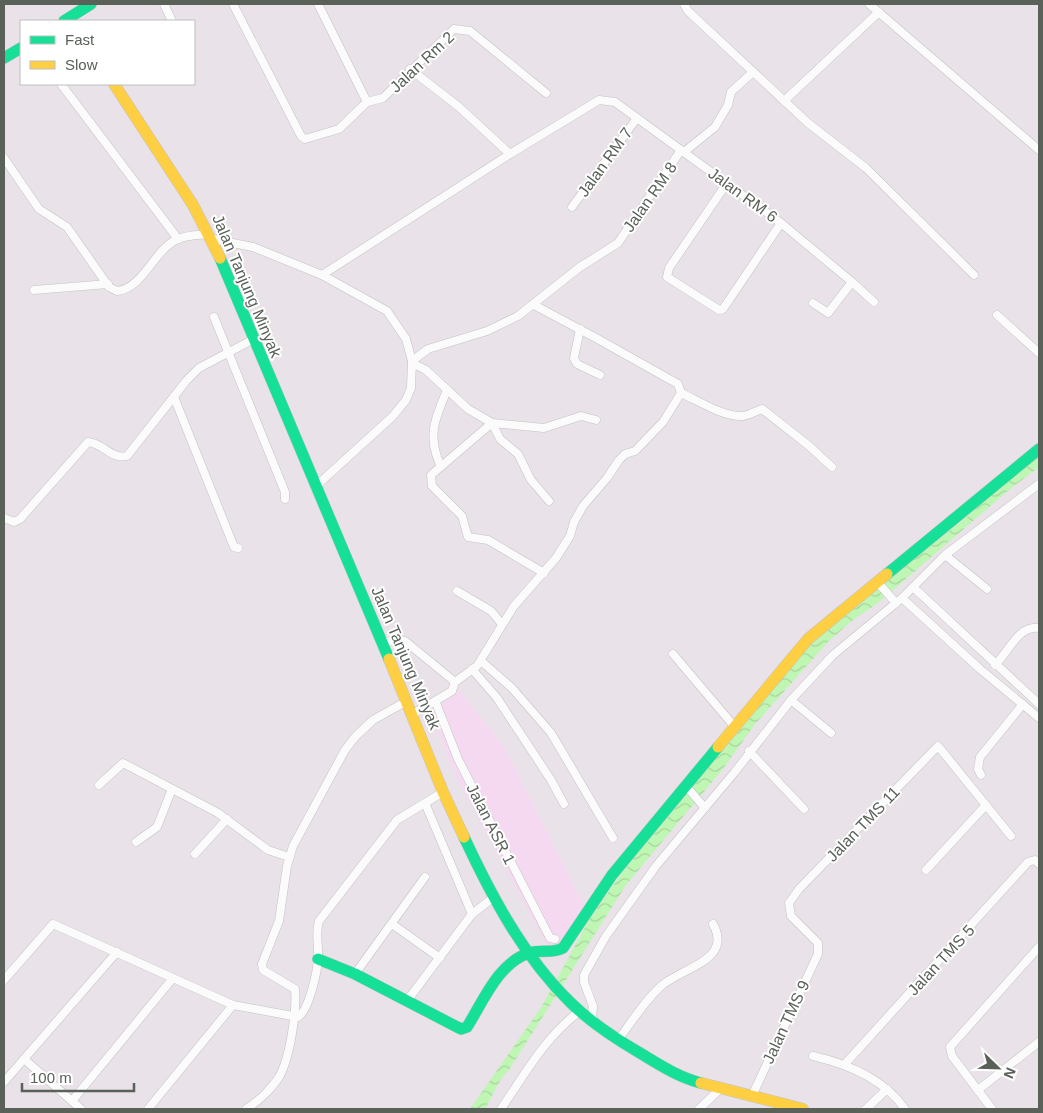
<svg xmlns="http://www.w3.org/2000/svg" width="1043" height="1113" font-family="Helvetica,sans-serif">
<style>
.commercial{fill:#f5d9f1}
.water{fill:url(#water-waves)}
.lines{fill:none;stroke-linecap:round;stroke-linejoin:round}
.street-casing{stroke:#c3c3c3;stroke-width:9}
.fast-casing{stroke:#c3c3c3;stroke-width:12}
.slow-casing{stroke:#c3c3c3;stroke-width:12}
.street{stroke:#fcfbfc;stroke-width:8}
.fast{stroke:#16e098;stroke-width:11}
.slow{stroke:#ffcf43;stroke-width:11}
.labels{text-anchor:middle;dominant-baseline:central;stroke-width:4;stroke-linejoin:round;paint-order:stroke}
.street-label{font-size:16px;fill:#596158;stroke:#fff}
</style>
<defs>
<pattern id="water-waves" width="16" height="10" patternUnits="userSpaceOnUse" patternTransform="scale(1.25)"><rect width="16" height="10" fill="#c0f6b4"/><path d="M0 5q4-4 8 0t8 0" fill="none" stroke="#a7d59d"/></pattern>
</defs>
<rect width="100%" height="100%" fill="#e9e2e8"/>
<polygon class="commercial" points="459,690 504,747 585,907 562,941 555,945 547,945 456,777 431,713"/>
<polygon class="water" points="1039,454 1039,467 1010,489 878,603 853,620 829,641 755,724 723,769 626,885 509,1070 501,1079 485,1109 470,1109 542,1006 589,920 623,871 809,646 830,626 968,516 1008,476"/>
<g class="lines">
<g class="street-casing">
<g id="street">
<polyline points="164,4 172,21"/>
<polyline points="233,4 301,136 305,139 339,129 367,102"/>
<polyline points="318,4 367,102"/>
<polyline points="684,4 688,11 808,123 866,168 974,275"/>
<polyline points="869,4 1039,150"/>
<polyline points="410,69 459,107 510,154 599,100 615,102 781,223 852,282 874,302"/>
<polyline points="61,84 178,239"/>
<polyline points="784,101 879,12"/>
<polyline points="367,102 383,98 454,29 470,31 546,93"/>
<polyline points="684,152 715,127 728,105 731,92 753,72"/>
<path d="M4,158L39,209L67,227L109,287L117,291C144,288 154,249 178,239C187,235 199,235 209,234"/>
<polyline points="727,183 669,268 667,277 719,310 723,309 781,223"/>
<polyline points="572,207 637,118"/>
<polyline points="212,239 253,247 322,275 387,311 406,339 412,361 411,388 406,400 393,416 315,487"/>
<polyline points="322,275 510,154"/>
<polyline points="34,290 108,284"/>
<polyline points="813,303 828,313 852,282"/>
<polyline points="997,315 1039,353"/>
<polyline points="214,317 285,492 285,499"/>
<polyline points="580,329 574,358 577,364 600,375"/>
<polyline points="412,361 428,349 487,331 518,316 580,267 618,243 681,150"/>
<polyline points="412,363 426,370 468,409 492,423 544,428 581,416 596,420"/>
<path d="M681,393C699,401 723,417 743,416C749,415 756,411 762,409L808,445L832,467"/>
<polyline points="174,397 234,547 238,548"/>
<polyline points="492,423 431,475 432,486 462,516 468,537 488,540 544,573"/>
<polyline points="492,423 500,439 518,454 531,480 549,501"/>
<path d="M440,465C427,435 435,419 447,390"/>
<path d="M4,518L14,522L20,519L88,442C103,443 112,460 127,456L187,380L199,368L252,340"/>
<polyline points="945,555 987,589"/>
<polyline points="880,585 896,603"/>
<polyline points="913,587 1039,704"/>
<polyline points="457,591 491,611 502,624"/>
<polyline points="902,598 980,669 1039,718"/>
<polyline points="382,643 398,639 405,641 455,682"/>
<polyline points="673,654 734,726"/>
<polyline points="481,661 512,688 551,733 613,838"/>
<path d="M995,665C1009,652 1018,625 1039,628"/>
<polyline points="472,669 497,698 551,780 564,804"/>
<polyline points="791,700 831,733"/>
<polyline points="436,703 458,759 550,938 555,939"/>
<polyline points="413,714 452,691 455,682 477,666 514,606 556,558 570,536 574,522 583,506 607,478 619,460 625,454 635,451 663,422 681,393 678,384 596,338 534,305"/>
<polyline points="749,751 804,809"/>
<polyline points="981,775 978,769 980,757 1023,704"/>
<polyline points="99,785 123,763 218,813 268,850 289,857"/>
<polyline points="685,785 705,808"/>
<polyline points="425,803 472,914"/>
<polyline points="136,842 157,827 172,789"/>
<polyline points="195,854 227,819"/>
<polyline points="926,870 986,805"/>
<polyline points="392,924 440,958"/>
<polyline points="355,974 425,877"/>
<path d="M4,980L53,924L233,1005L298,1017C309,1010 317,973 318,959C319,946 315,934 319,921L397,820L443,792"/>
<polyline points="407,1001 472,914 494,897"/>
<polyline points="592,1021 593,1006 584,982 584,975 606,936 656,866 734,773 791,700 833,655 902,598 945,555 1039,484"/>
<path d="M618,1040C631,1023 643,1003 659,988C678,968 734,962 713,924"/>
<path d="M813,1056C848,1064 884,1079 905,1109"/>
<polyline points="24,1059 81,1109"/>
<polyline points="845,1064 1028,862 1035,860 1039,864"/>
<polyline points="4,1082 117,952"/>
<polyline points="978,1090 1039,1042"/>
<polyline points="752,1096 818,954 818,943 791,916 789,903 799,889 938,746 1011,836"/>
<polyline points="72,1101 173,978"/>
<polyline points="148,1109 233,1005"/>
<path d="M246,1109C258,1102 272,1088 279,1077C290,1058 297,1011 295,989L263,970L262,964L279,921L287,866L293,846L345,750L355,737L373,720L407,701"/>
<path d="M501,1109C525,1074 545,1037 580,1011"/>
<polyline points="699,1109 720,1089"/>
<polyline points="866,1109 887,1089"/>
<polyline points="992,1109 952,1056 950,1047 1039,947"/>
</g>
</g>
<g class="fast-casing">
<g id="fast">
<polyline points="64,21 91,4"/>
<polyline points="4,58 21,48"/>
<polyline points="220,258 389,659"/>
<polyline points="887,574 1039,449"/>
<path d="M464,837C491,895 523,956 570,1002C590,1022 616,1039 640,1053C660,1065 678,1077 701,1083"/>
<path d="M318,959L355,974L461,1029L467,1027C483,1002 498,963 529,953C540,949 552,954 563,948L612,875L718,747"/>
</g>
</g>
<g class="slow-casing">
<g id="slow">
<polyline points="114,84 193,205 220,258"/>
<polyline points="389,659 443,792 464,837"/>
<polyline points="718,747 808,639 887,574"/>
<polyline points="701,1083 803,1109"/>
</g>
</g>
<use href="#street" class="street"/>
<use href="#fast" class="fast"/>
<use href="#slow" class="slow"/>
</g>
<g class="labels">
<g class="street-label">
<text transform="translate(422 62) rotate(-43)">Jalan Rm 2</text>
<text transform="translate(605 162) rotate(-54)">Jalan RM 7</text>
<text transform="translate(743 195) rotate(36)">Jalan RM 6</text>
<text transform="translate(650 197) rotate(-55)">Jalan RM 8</text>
<text transform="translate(247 286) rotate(67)">Jalan Tanjung Minyak</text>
<text transform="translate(406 658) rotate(67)">Jalan Tanjung Minyak</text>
<text transform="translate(491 824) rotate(63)">Jalan ASR 1</text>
<text transform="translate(863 824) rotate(-46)">Jalan TMS 11</text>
<text transform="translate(941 960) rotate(-47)">Jalan TMS 5</text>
<text transform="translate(786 1022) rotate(-65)">Jalan TMS 9</text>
</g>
</g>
<rect width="1043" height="1113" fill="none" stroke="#596158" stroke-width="10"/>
<rect x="20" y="20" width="175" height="65" fill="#ffffff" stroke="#bdc0bc"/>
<rect x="30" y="36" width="25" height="8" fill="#16e098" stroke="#bdc0bc"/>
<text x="65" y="45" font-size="15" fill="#596158">Fast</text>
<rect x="30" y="61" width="25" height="8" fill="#ffcf43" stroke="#bdc0bc"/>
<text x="65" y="70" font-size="15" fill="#596158">Slow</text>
<g transform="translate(998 1068) rotate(113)" stroke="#ffffff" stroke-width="4" paint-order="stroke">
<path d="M0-4L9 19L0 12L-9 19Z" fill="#596158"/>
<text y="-8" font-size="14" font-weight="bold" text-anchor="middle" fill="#596158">N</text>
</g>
<path d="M22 1083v8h112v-8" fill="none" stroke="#596158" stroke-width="2.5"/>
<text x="30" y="1083" font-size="15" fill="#596158" stroke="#ffffff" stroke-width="4" paint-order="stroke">100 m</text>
</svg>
